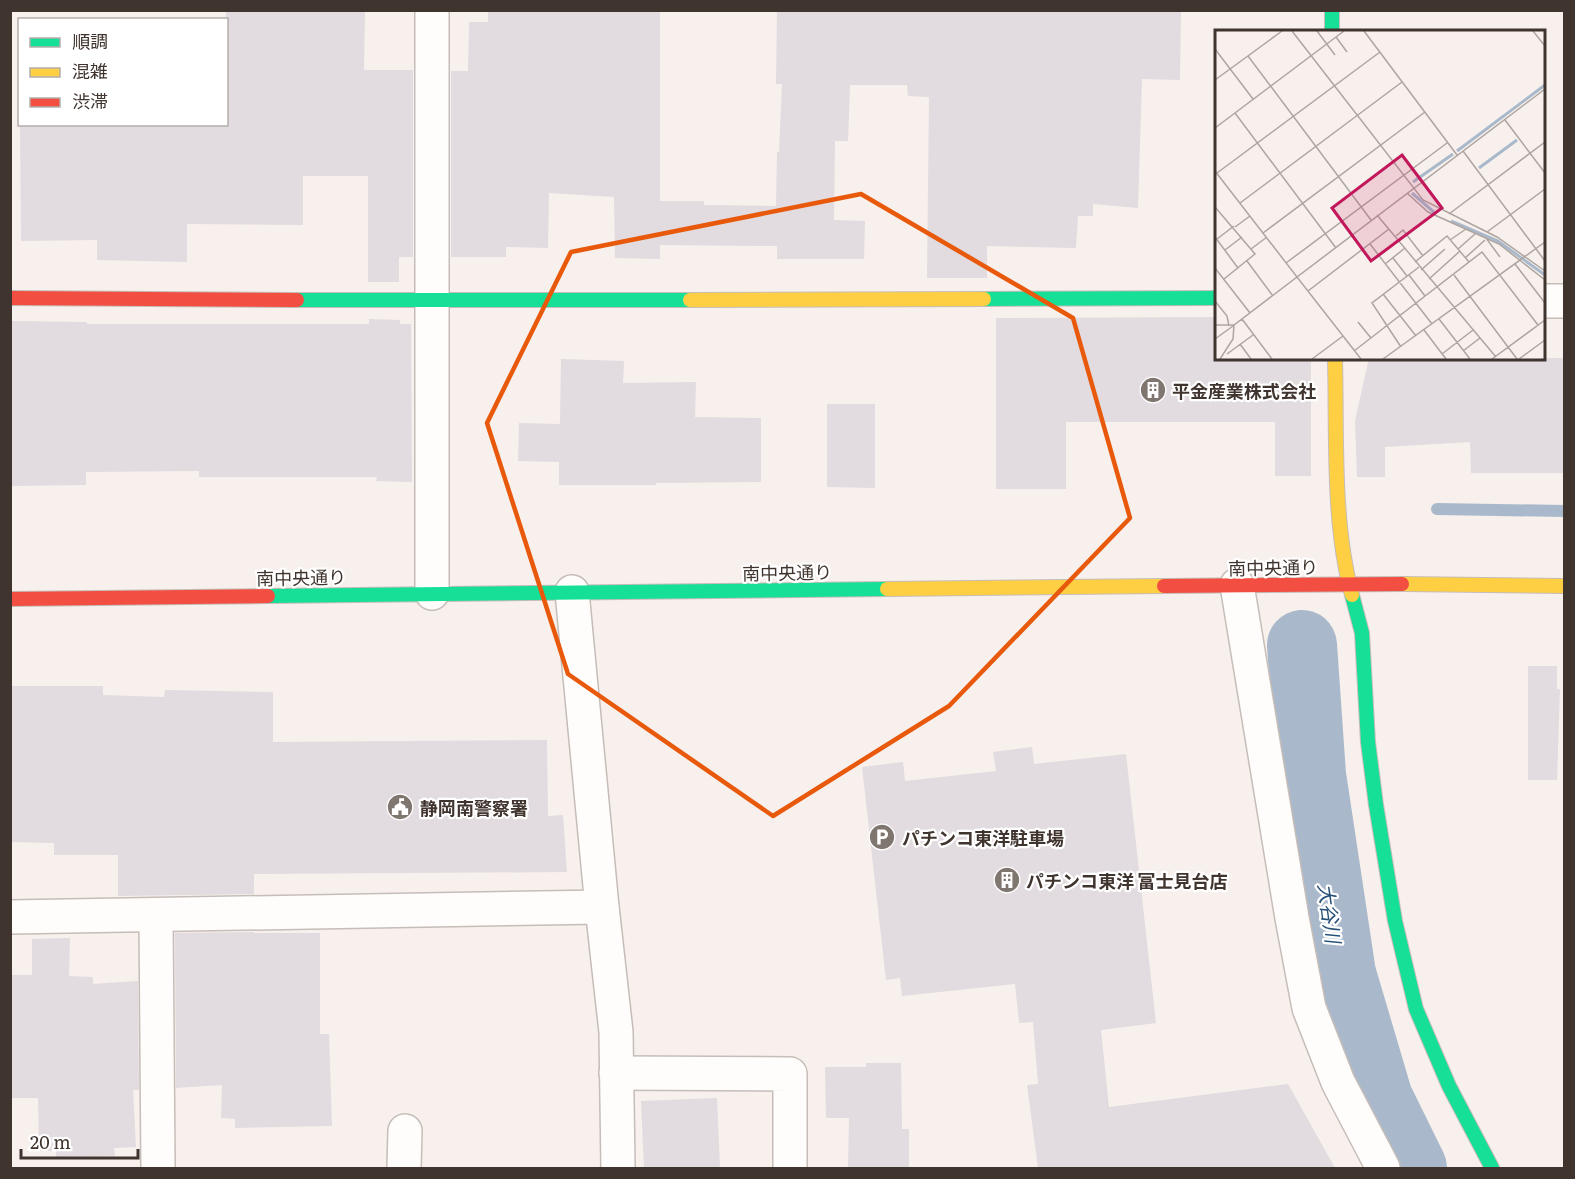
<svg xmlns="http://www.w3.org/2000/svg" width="1575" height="1179" font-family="Literata,'Noto Sans JP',serif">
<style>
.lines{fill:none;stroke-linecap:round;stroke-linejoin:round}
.stream{stroke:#a9b9cb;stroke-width:12}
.river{stroke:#a9b9cb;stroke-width:70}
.building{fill:#e2dbdf}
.street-casing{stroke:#c6bdb8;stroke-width:36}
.fast-casing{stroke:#c6bdb8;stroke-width:16}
.slow-casing{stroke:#c6bdb8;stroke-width:16}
.jam-casing{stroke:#c6bdb8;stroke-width:16}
.street{stroke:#fefdfc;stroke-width:33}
.fast{stroke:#16e098;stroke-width:14}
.slow{stroke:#ffcf43;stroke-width:14}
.jam{stroke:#f24e42;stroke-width:14}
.marked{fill:none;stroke:#e8590c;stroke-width:4.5;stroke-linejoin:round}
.labels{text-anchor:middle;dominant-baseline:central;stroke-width:4.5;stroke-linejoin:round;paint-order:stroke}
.poi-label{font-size:18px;font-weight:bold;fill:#40342e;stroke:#fff;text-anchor:start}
.street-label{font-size:18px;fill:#40342e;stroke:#fff}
.water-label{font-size:20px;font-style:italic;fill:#285178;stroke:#fff}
.inset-river{fill:none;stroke:#a9b9cb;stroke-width:3}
.inset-road{fill:none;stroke:#aea5a0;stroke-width:1.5}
.view{fill:#c2185b;fill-opacity:0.15;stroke:#c2185b;stroke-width:3}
.inset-edge{fill:none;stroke:#40342e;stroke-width:3}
</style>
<rect width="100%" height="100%" fill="#f7f0ec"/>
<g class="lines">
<polyline class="stream" points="1437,509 1564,511"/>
<polyline class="river" points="1302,645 1311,775 1341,974 1378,1099 1412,1168"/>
</g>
<g class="building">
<polygon points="226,10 365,10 364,70 413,70 413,257 399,257 399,282 368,282 368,176 303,176 303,225 187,224 187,262 97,260 97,240 21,241 20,124 226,124"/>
<polygon points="488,10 660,10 660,201 704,201 704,205 776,206 777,152 779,152 782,84 776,84 777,10 1181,10 1180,80 1142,79 1138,208 1093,204 1093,216 1078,216 1076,248 987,246 987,278 927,278 929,97 908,96 907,85 850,85 848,141 835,141 834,220 865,221 864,259 777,259 777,246 660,245 660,259 615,258 614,197 549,193 548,248 506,247 506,257 451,257 451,71 468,71 469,22 488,22"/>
<polygon points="1216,317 1216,358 1311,358 1311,476 1275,476 1275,422 1066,422 1066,489 996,489 996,318"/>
<polygon points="369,319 400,320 400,324 411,324 412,482 376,481 377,477 199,477 199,471 86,472 86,485 10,486 10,321 87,322 87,324 369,324"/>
<polygon points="1369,358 1564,358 1564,473 1471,473 1470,442 1385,447 1385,477 1357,477 1355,421"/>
<polygon points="561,359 624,361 623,383 696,382 695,417 761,418 761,482 656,483 656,485 559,485 559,462 518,461 519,423 560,424"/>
<polygon points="827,404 875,404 875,488 827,487"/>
<polygon points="1528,666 1557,666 1557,689 1560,689 1557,780 1528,780"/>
<polygon points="10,686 103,686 103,695 164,697 165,690 273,692 273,742 547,740 548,816 563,815 567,872 254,874 254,894 118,896 118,855 54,855 54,843 10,842"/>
<polygon points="1032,747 1034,764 1126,754 1156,1023 1101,1030 1109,1107 1288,1084 1335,1168 1038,1168 1027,1085 1038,1084 1033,1022 1019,1023 1015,984 902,996 900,978 886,980 862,767 903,762 905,781 996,771 993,752"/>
<polygon points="254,932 254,933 320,933 320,1034 329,1034 332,1126 235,1128 235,1119 221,1118 222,1085 176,1088 175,933"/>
<polygon points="70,938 69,976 93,977 93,984 138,981 139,1090 133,1090 136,1147 114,1148 115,1156 56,1157 56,1151 39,1151 38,1098 10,1098 10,975 32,975 32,939"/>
<polygon points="866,1063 901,1063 902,1129 909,1129 909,1168 848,1167 849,1118 826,1118 825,1067 866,1067"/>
<polygon points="717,1098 720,1168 644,1168 641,1101"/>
</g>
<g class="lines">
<g class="street-casing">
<g id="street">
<polyline points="1544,301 1564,301"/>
<polyline points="1237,585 1292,918 1309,1008 1338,1082 1383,1168"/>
<polyline points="572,592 602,907 616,1032 618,1168"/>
<polyline points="432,593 432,10"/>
<polyline points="156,916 158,1168"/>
<polyline points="10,917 602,907"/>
<polyline points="616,1073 790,1074 790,1168"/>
<polyline points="404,1168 405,1131"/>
</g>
</g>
<g class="fast-casing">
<g id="fast">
<polyline points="1332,10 1332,32"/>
<polyline points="984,299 1216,298"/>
<polyline points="297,300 690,300"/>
<polyline points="1352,595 1362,633 1368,742 1376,805 1395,921 1416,1009 1449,1086 1492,1168"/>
<polyline points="268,596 887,589"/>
</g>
</g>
<g class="slow-casing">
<g id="slow">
<polyline points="690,300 984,299"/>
<path d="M1335,358C1337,435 1332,521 1352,595"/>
<polyline points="1402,584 1564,586"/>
<polyline points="887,589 1164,586"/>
</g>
</g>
<g class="jam-casing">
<g id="jam">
<polyline points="10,298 297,300"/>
<polyline points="1164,586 1402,584"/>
<polyline points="10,599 268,596"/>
</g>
</g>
<use href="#street" class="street"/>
<use href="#fast" class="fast"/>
<use href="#slow" class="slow"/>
<use href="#jam" class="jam"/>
</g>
<path class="marked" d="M861,194L1073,318L1130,518L949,706L773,816L568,674L487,423L571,252Z"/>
<defs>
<g id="building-disc" transform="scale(1.35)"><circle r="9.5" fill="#807670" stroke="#fff"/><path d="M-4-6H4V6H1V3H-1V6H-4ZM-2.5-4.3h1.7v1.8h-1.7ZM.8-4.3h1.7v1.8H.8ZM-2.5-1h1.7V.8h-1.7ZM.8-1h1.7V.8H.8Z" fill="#fff"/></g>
<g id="civic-disc" transform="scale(1.35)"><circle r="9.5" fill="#807670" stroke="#fff"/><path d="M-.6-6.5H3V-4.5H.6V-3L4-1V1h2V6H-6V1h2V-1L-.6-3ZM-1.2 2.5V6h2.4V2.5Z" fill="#fff"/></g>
<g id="parking-disc" transform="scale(1.35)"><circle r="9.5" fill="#807670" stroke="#fff"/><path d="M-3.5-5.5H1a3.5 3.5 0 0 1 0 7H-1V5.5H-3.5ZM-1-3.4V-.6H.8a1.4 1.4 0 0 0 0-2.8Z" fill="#fff"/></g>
</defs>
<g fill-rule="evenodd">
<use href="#building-disc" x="1153" y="390"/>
<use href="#civic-disc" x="400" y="807"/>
<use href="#parking-disc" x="882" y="837"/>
<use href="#building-disc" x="1007" y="880"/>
</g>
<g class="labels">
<g class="poi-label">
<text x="1172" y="390">平金産業株式会社</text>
<text x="420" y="807">静岡南警察署</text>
<text x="902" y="837">パチンコ東洋駐車場</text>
<text x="1026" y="880">パチンコ東洋 富士見台店</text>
</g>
<g class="street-label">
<text transform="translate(1273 567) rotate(-1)">南中央通り</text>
<text transform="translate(787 572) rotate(-1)">南中央通り</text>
<text transform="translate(301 577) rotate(-1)">南中央通り</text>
</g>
<g class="water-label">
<text transform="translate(1331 913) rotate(82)">大谷川</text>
</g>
</g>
<g transform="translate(1215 30)">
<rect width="330" height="330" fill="#f7f0ec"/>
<path class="inset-river" d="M242,121L330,55M264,138L302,110M198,152L238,124M197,163L221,184M236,191L283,211L330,245"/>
<path class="inset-road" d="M77,1L208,170L282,207L330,241M102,1L120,25M149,1L242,125M318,1L330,16M121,7L132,22M0,19L38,69M33,26L156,190M0,50L67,1M20,83L121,218M290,90L330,143M0,98L129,1M248,121L330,231M0,141L82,247L330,59M2,143L165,22M192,163L213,182L284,214L330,250M25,173L187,52M0,177L40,224L9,249M234,184L330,112M162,185L281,327M20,197L35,186M272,202L330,159M48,203L210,82M181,206L188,200L208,226M0,207L23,238M271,208L285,227M2,209L19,196M235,210L251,199M155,214L217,294M36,219L52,207M243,219L260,204M10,220L27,207M178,228L192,246M250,228L270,210M32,231L58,266M200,232L232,206L254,232M71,233L232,113M170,234L190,218M300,234L330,273M0,238L35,283M206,240L230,219M194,245L210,266M239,245L302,329M214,249L245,221M93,261L174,199M168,264L201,306M0,271L12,286L14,296M27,289L57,329M224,289L255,329M143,292L156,308M0,295H19L82,247L146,329M209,300L231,329M0,309L18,296M25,314L36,329M186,317L157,273L204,237M139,321L267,222L323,295M248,321L265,308M12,324L38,305M227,324L258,300M5,329L18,309L19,295M97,329L128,306M168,329L330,212M277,329L330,290M304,329L330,310"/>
<path class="view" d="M187,125L227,178L156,231L117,178Z"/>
<rect width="330" height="330" class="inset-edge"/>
</g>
<rect width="1575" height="1179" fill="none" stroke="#40342e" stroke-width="24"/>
<rect x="18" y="18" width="210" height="108" fill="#ffffff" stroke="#b3aeab" stroke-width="1.5"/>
<rect x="30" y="38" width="30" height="9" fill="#16e098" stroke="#b3aeab" stroke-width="1.5"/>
<text x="72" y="48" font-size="18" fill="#40342e">順調</text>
<rect x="30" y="68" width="30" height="9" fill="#ffcf43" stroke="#b3aeab" stroke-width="1.5"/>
<text x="72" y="78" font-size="18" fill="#40342e">混雑</text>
<rect x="30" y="98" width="30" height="9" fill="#f24e42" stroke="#b3aeab" stroke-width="1.5"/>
<text x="72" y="108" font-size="18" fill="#40342e">渋滞</text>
<path d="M21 1149v9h117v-9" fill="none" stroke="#40342e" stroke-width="3"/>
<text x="30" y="1149" font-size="18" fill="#40342e" stroke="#ffffff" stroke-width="4.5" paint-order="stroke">20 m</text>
</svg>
